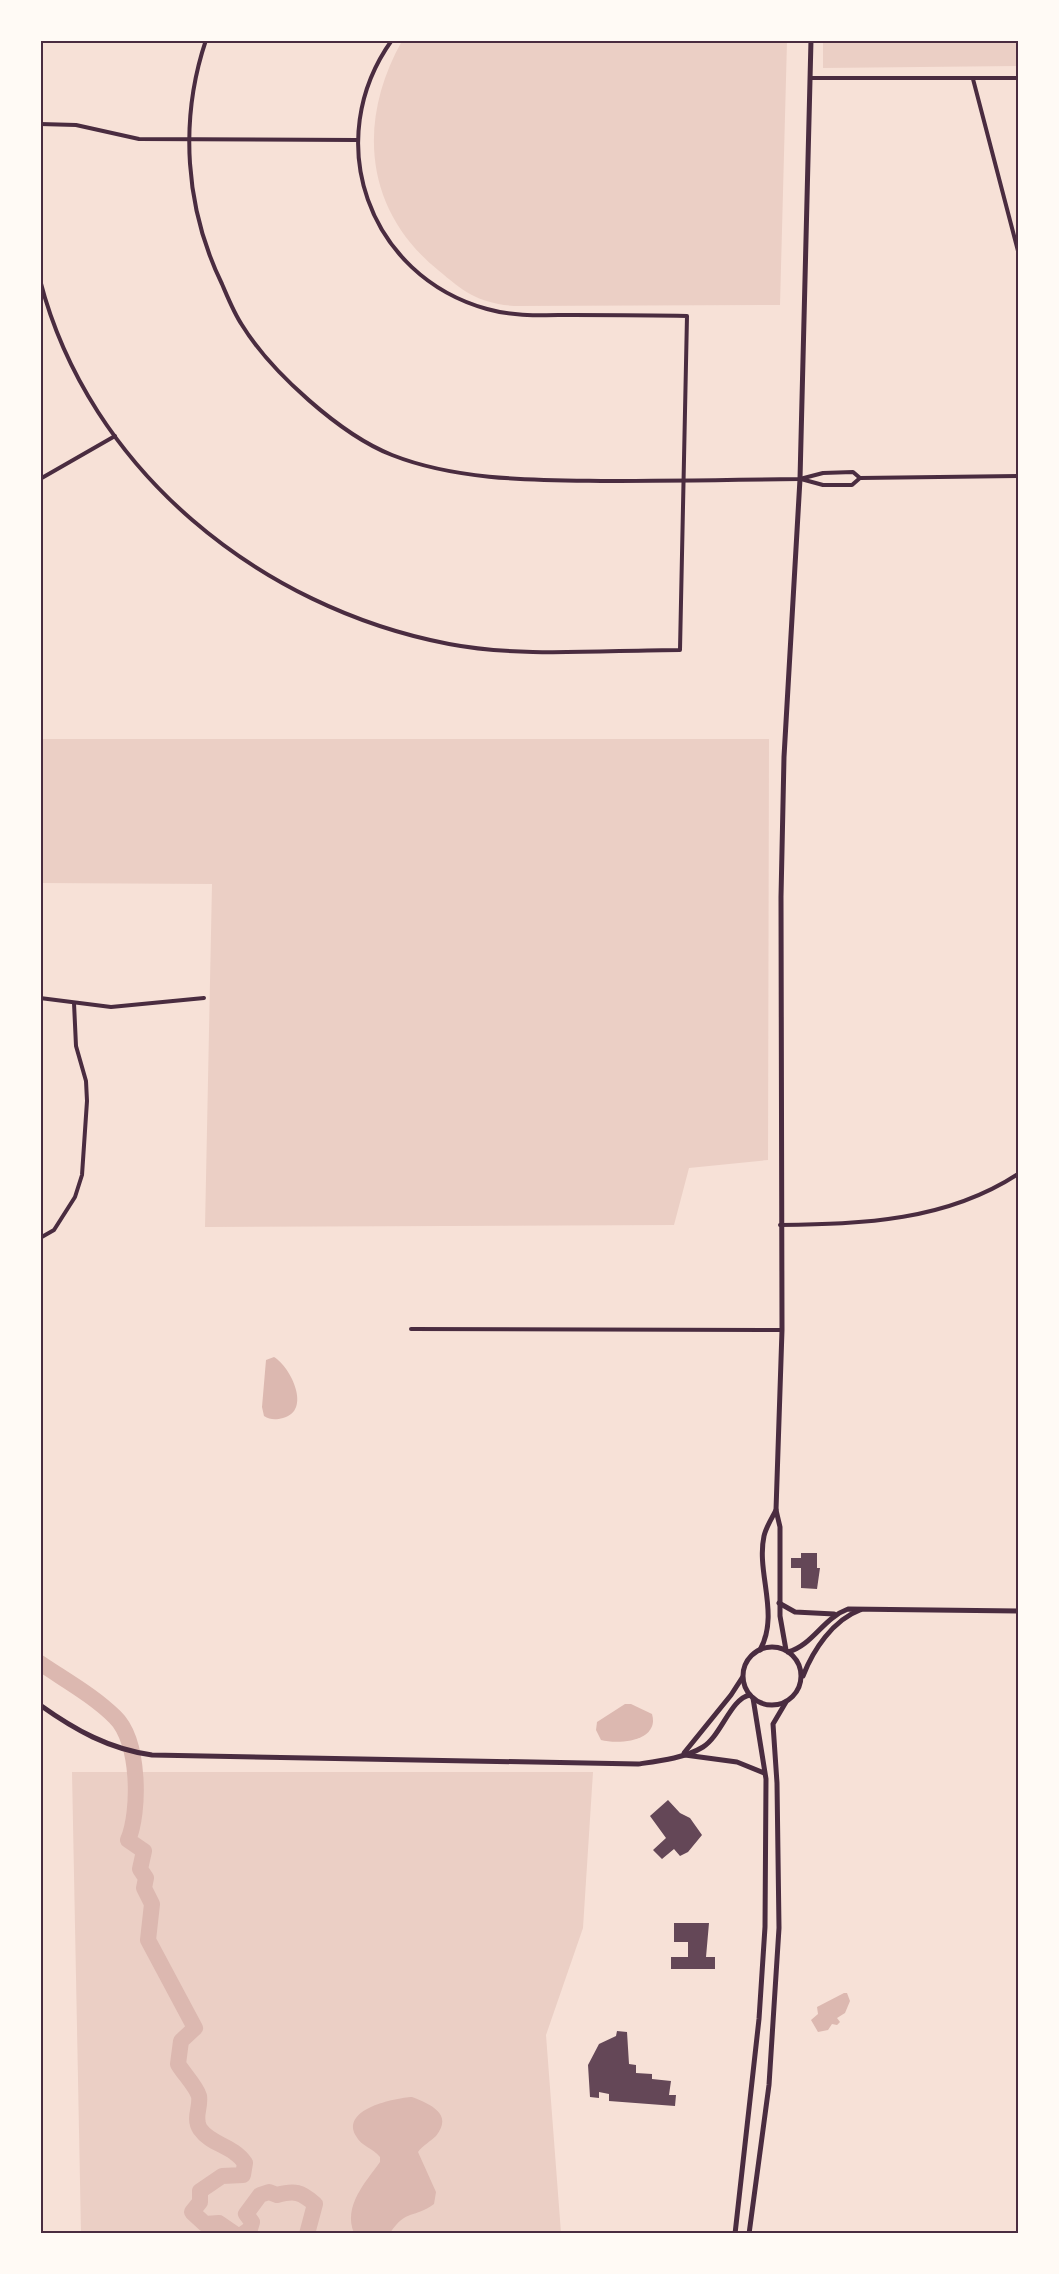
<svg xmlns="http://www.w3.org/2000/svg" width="1059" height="2274" font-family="Barlow,sans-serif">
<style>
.green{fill:#ebcfc5}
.water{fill:#dcb8b0}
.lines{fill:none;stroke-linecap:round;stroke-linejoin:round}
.river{stroke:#dcb8b0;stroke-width:16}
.building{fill:#644757}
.minor{stroke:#4a2c40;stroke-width:4}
.tertiary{stroke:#4a2c40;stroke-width:5}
.neatline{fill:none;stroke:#4a2c40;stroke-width:2}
</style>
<rect width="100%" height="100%" fill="#f7e1d7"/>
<g class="green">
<path d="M402,41H787L780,305L514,306C478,303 464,292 438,270C364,210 357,121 402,41Z"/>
<polygon points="823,41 1018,41 1018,66 823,68"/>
<polygon points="40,739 769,739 768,1160 689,1168 674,1225 205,1227 212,884 41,883"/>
<polygon points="72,1772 593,1772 583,1928 546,2035 561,2233 81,2233"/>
</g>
<g class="water">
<path d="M274,1357C291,1367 312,1411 283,1418C276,1420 270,1420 264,1416L262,1407L266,1360Z"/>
<path d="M625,1704H631L652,1714C660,1741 619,1745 601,1740L596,1730L597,1722Z"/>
<polygon points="844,1993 847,1993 850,2001 845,2013 837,2018 840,2022 837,2025 832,2024 828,2030 818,2032 811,2020 818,2014 817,2007"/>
<path d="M412,2097C430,2104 454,2114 436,2136C430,2142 423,2145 418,2152L436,2192L434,2204C414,2219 407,2208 390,2233H354C343,2206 365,2183 380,2162V2157C373,2148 362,2147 356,2136C340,2109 395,2098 412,2097Z"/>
</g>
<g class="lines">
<g class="river">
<path d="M40,1663C65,1680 94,1696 115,1717C140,1741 140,1812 128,1840L144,1851L140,1869L146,1878L144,1888L152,1904L148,1940L195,2028L181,2041L178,2064C183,2073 196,2086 199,2096C201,2107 193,2118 200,2129C211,2145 233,2145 245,2163L243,2175L222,2176L200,2191V2202L192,2212L205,2224L219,2223L235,2234"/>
<path d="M243,2234L250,2229L252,2222L246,2214L260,2195L269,2192L277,2195C295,2190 301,2192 315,2204L307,2234"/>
</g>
</g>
<g class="building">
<polygon points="801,1553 817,1553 817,1568 820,1568 817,1589 801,1588 801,1568 791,1568 791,1558 801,1558"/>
<polygon points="668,1800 680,1813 690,1818 702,1835 688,1852 680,1856 674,1849 662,1859 653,1850 666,1838 650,1816"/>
<polygon points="674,1923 709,1923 706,1957 715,1957 715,1969 671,1969 671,1957 688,1957 688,1942 674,1942"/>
<polygon points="617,2031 627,2032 629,2064 636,2065 636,2073 652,2074 652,2079 671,2081 669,2095 676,2095 675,2106 609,2101 609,2094 599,2092 599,2098 590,2097 588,2065 599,2044 616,2036"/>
</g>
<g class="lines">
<g class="minor">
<path d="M206,40C179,120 185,208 222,284C228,298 234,313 242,325C271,372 341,435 392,455C458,481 535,480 604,481C669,481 735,480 800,479L823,473L853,472L860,478L1018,476"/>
<polyline points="811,78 1018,78"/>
<polyline points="973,79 1018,251"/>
<polyline points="40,124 76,125 139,139 357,140"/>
<path d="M40,280C89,470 260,608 449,644C522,658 605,650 680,650L687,316C649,315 611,315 573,315C544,315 515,317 487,309C368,276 320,140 392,40"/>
<polyline points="40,479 115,436"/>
<polyline points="801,479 823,485 852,485 860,478"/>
<polyline points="40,998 111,1007 204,998"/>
<path d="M780,1225C863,1224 946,1221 1018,1174"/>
<polyline points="40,1238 54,1230 75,1197 82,1175 87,1101 86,1081 76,1046 74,1003"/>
<polyline points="411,1329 782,1330"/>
</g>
<g class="tertiary">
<polyline points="779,1603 795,1612 834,1614"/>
<circle cx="772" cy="1676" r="29"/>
<path d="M760,1650C780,1614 756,1573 764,1536C766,1527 772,1518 776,1510"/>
<polyline points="786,1650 780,1616 780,1527 776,1510 782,1330 781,897 784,757 800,479 811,40"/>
<path d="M788,1652C813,1645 823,1618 848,1609L1018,1611"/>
<path d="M803,1676C813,1650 833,1620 860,1610"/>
<path d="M40,1705C75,1730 109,1749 152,1755L638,1764C659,1761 685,1758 703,1747C721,1736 731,1698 750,1695"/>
<polyline points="684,1753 731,1695 742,1678"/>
<polyline points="685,1755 737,1762 764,1773"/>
<polyline points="735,2234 759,2019 765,1927 766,1779 753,1698"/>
<polyline points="749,2234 769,2085 779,1928 777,1783 773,1724 786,1702"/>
</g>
</g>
<rect width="1059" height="2274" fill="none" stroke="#fffaf5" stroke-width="84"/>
<rect x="42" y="42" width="975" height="2190" class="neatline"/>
</svg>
